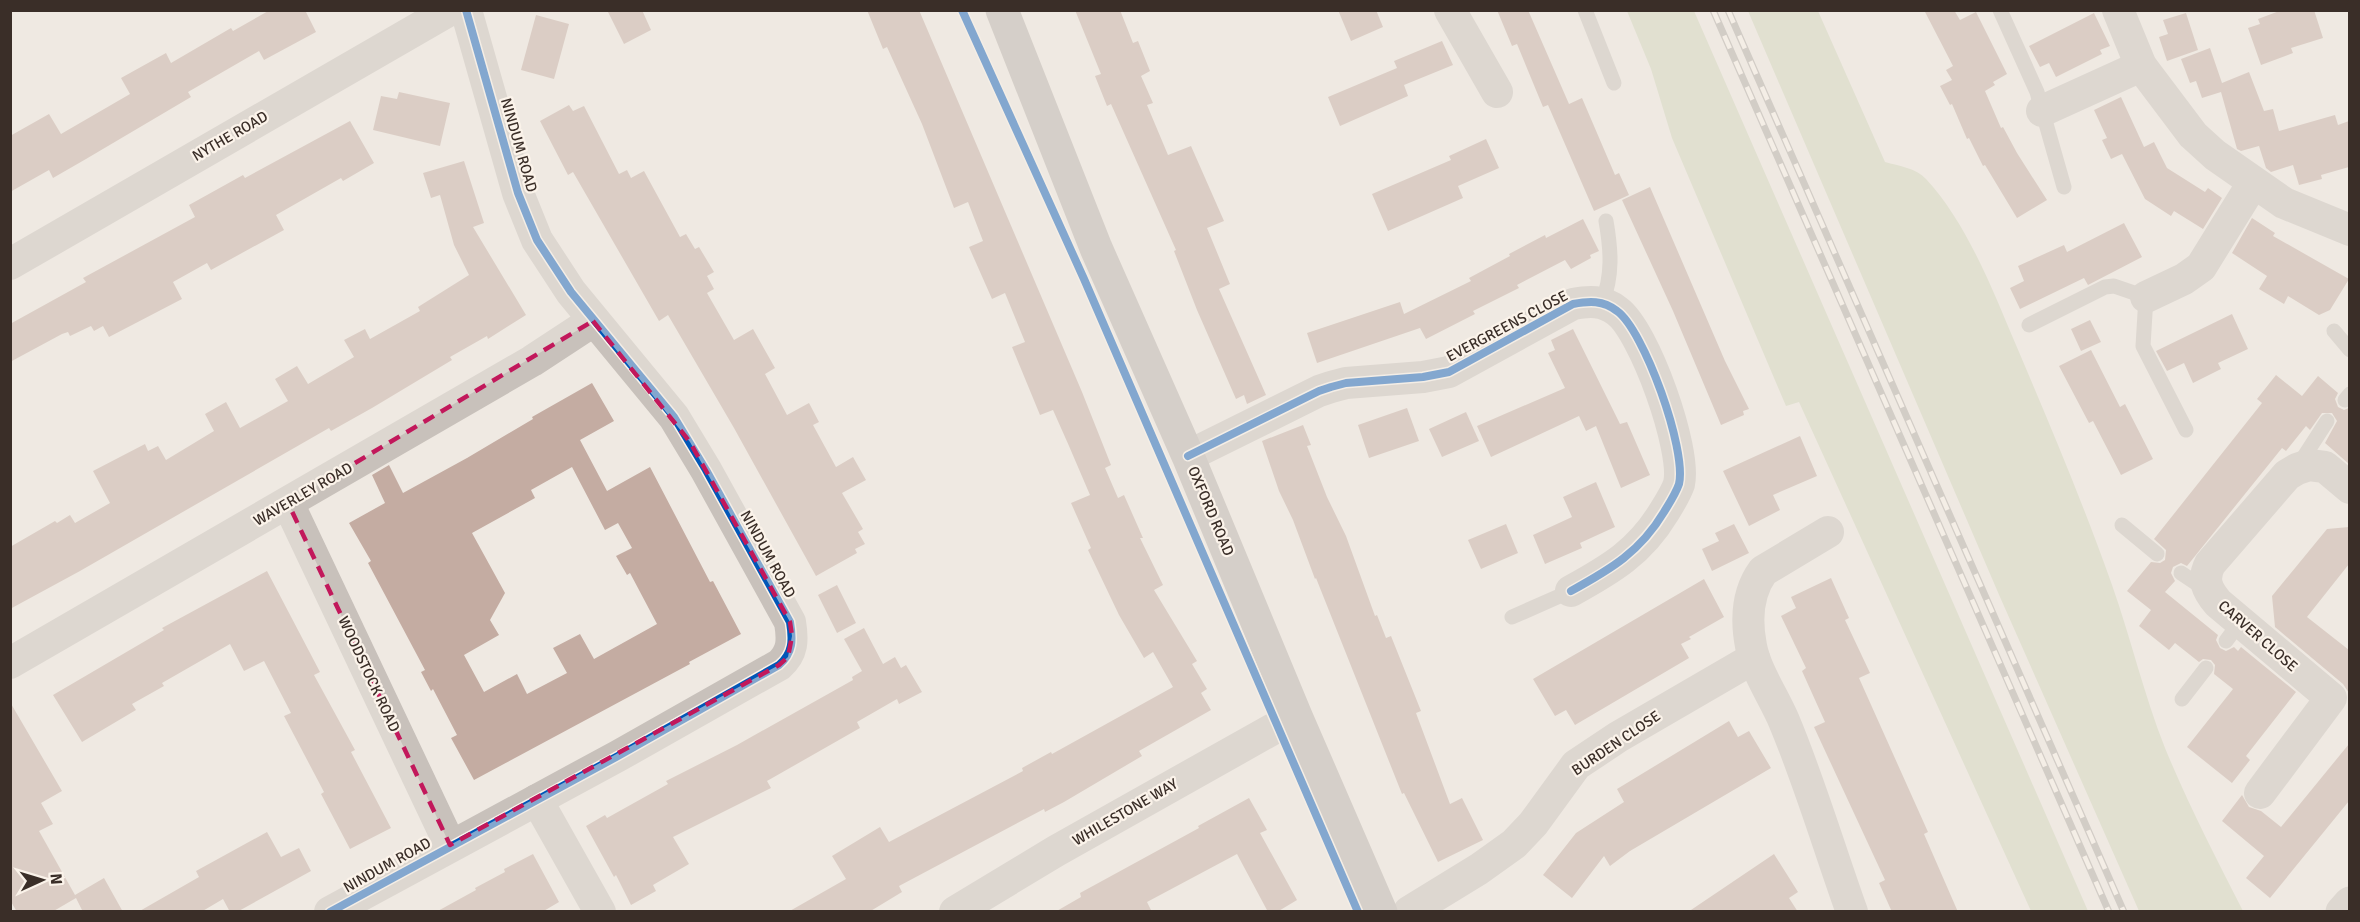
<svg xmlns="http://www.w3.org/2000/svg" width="2360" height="922" font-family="Signika,sans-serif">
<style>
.green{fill:#d0d5bb}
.building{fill:#c4aca2;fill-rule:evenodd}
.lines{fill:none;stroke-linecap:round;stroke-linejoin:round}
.service{stroke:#c8c1bb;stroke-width:15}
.minor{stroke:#c8c1bb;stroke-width:32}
.tertiary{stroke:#c8c1bb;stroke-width:33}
.primary{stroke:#b7afaa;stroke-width:33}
.rail-casing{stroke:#b0aaa5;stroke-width:7}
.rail{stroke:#fbf3ea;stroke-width:4.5;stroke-dasharray:14;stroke-linecap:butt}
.cycleway-casing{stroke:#fbf3ea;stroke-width:11}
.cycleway{stroke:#0057b8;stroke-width:8}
.marked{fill:none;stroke:#c2185b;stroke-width:4.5;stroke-dasharray:12 8;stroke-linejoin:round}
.labels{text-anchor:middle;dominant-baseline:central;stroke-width:4.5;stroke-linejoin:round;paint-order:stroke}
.street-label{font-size:15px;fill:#3a2e28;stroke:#fbf3ea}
</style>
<rect width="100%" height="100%" fill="#efe9e2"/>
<g class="green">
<polygon points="1627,11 1694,11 2088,911 2031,911 1799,402 1786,406 1672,138 1651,69"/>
<path d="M1748,11H1818L1885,162C1899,166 1916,168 1926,179C1967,223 1993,291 2016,345C2050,425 2083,503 2112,585C2131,639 2144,695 2165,748C2188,804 2216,858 2243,911H2139L2000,597Z"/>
</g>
<g class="building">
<polygon points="270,10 305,10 316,32 264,60 259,51 188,92 191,97 86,159 53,178 49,170 10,192 10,136 49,114 61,134 130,94 121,78 166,53 171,63 231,28 233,31"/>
<polygon points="607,10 642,10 651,30 624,44"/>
<polygon points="867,10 919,10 1082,392 1111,465 1105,468 1118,498 1124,495 1143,538 1140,538 1163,585 1154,590 1197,661 1192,664 1207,689 1201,693 1211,710 1139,751 1142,756 1064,802 1045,812 1044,809 899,886 902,892 869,912 788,912 846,879 832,856 880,827 889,842 1023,771 1022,768 1051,752 1052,754 1173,687 1153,652 1144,658 1119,615 1088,550 1091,548 1071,503 1090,495 1069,446 1053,410 1040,415 1012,347 1025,342 1005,293 992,299 969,247 983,241 968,202 954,208 922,124 887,47 883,49"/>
<polygon points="1075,10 1120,10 1133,43 1138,41 1150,71 1141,76 1153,103 1147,105 1168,155 1191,146 1224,221 1207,228 1230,284 1219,289 1266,395 1247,404 1244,395 1236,399 1197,310 1174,251 1176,250 1111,104 1107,106 1095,76 1101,74"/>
<polygon points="1338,10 1376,10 1383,27 1351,41"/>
<polygon points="1497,10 1528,10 1569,104 1582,98 1615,175 1619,173 1629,195 1594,211 1548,105 1543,107 1517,44 1512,46"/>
<polygon points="1924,10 1954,10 1960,20 1976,12 2007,74 1993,82 1995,85 1985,91 2001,128 2003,127 2017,153 2047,200 2017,218 1985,165 1983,166 1969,138 1967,139 1952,104 1950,105 1940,86 1952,80 1946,70 1953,66"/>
<polygon points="2282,10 2314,10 2323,38 2291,48 2293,53 2261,65 2248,28 2260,24 2258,19"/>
<polygon points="2094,13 2110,46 2100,50 2102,54 2056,77 2049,63 2040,67 2029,46"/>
<polygon points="2186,13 2198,50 2167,61 2159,37 2168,34 2163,20"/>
<polygon points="536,15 569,24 554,79 521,70"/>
<polygon points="1442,41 1453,65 1404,85 1408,96 1340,126 1328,97 1397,68 1394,61"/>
<polygon points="2210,48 2222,83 2249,72 2264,111 2273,109 2279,131 2335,115 2338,125 2349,121 2349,167 2321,175 2322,179 2299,185 2293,165 2271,172 2266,168 2259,146 2241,151 2237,149 2221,92 2202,98 2196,81 2190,83 2181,59"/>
<polygon points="399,92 450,103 440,146 373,130 381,96 397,99"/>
<polygon points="2121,97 2144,147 2154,142 2167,168 2205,192 2208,188 2222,198 2203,229 2174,211 2171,216 2145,199 2122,154 2111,159 2102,140 2107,138 2094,110"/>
<polygon points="569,105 573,111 584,106 619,174 627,170 631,178 644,171 680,237 686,234 695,249 699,247 714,272 707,276 714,289 707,293 734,340 753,329 775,368 765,374 787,415 809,403 819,422 813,425 836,467 853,457 866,480 842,493 863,529 858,532 865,544 855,549 857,553 816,576 734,428 668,315 659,321 573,172 568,175 540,121"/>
<polygon points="350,121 374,163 343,181 341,178 276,215 284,230 211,270 207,263 173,282 182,299 109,337 103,326 94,331 91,326 70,336 68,332 62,334 10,362 10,324 86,282 83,278 195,217 189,205 243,175 245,178"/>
<polygon points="1486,139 1499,168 1458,186 1463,198 1388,231 1372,194 1451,160 1449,156"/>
<polygon points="464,161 484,223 473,227 526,315 488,339 487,336 450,357 452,360 372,408 331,431 329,428 80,571 10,609 10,547 55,521 57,523 70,515 75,523 110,503 93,471 145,444 148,451 158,446 166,460 214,431 205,414 226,402 240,428 288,401 275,379 297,366 308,384 354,357 344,340 365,329 370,339 420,311 418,307 469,275 454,245 440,195 431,198 423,173"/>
<polygon points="1650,187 1725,361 1749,409 1743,411 1744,415 1721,425 1673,311 1622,200"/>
<polygon points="2252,218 2275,233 2273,236 2349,279 2330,310 2319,315 2288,296 2284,304 2259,289 2267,276 2232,253"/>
<polygon points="1583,219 1599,251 1590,255 1591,258 1571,269 1565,260 1517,285 1519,288 1473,311 1475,314 1426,339 1420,328 1317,363 1307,333 1400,302 1404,314 1471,281 1469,278 1510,256 1509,254 1545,235 1546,238"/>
<polygon points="2124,223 2142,257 2088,285 2084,278 2020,309 2010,288 2024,281 2018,266 2064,245 2067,252"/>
<polygon points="2232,314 2248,349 2218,363 2221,369 2193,383 2184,363 2167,371 2156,351"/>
<polygon points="2090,320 2101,342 2081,351 2071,329"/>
<polygon points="1573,329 1620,424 1627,422 1650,475 1621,488 1596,426 1586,431 1579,416 1491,457 1477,426 1565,388 1548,353 1555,350 1551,340"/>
<polygon points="2091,350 2120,407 2125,404 2153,459 2121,475 2093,421 2089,423 2059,366"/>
<polygon points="2276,375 2302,396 2318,376 2338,393 2335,399 2338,407 2344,410 2349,408 2349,464 2325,443 2337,421 2332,413 2322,413 2310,430 2306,426 2286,451 2282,448 2187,566 2181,563 2173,567 2171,573 2175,581 2165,592 2218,635 2216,640 2220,648 2226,651 2234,647 2238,651 2241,647 2296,692 2246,756 2250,760 2232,783 2187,747 2233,689 2214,674 2215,665 2211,660 2203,659 2199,662 2175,643 2169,650 2139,626 2151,610 2127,591 2151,562 2160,563 2165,560 2166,550 2154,539 2262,403 2257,399"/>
<path d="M592,383L614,421L580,440L607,491L650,467L710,582L713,581L741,634L689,662L690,664L474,780L451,738L457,735L433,689L431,691L421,672L425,670L368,563L371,561L349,523L385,503L372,475L389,465L403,493L467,458L533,419L532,417ZM572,467L605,530L618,523L632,548L616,556L627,575L630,573L657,624L594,659L580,634L553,648L567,673L527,694L517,674L484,692L464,655L499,635L490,620L505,593L472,533L535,498L531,490Z"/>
<polygon points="1407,408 1419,441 1369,458 1358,425"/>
<polygon points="1466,412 1479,441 1442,457 1429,429"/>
<polygon points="1303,425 1311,445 1307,446 1327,497 1346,536 1375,616 1377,615 1386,638 1391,636 1421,711 1416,713 1450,804 1462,798 1483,840 1438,862 1404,793 1402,794 1316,578 1315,579 1293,520 1279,491 1262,441"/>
<polygon points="1800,436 1817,476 1773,495 1780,510 1749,526 1723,471"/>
<polygon points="1596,482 1615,527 1580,543 1582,548 1545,564 1533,535 1572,517 1563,497"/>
<polygon points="1506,524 1518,553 1481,569 1468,540"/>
<polygon points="1734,524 1749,553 1712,571 1702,549 1719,541 1715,533"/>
<polygon points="2349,527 2349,564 2307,617 2349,650 2349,693 2343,684 2275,627 2272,596 2327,529"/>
<polygon points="267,571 320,672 314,675 355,750 351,752 391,828 350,849 321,794 324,792 284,716 291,713 264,661 244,671 230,644 162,683 164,686 132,704 136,710 82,742 53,695 164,630 162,628"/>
<polygon points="1831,578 1849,618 1845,620 1870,673 1859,678 1928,832 1924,834 1958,912 1892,912 1879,883 1885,880 1814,727 1825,722 1802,671 1806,668 1781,616 1796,608 1791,597"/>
<polygon points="1704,579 1724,617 1689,637 1691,639 1681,644 1689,658 1575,725 1566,710 1555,716 1533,679"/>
<polygon points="837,585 856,623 837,633 818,595"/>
<polygon points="864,628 883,664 895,657 901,668 906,665 922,692 899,704 897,699 857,722 860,728 767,781 771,788 673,837 689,864 653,885 656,891 631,905 616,875 614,877 586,826 605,815 607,818 668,784 666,781 737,745 853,680 852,677 862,671 844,639"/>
<polygon points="10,702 62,791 41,803 53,824 39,831 75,895 104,878 123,912 83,912 76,898 52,912 17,912 10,900"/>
<polygon points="1729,721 1738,737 1749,731 1771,768 1630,851 1610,866 1604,856 1572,898 1543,875 1576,833 1624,802 1617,789"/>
<polygon points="2349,744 2349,801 2270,898 2246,878 2264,856 2222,821 2242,795 2249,807 2261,811 2281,827"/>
<polygon points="1249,798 1267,830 1260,833 1297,900 1277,912 1268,912 1237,854 1147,902 1152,912 1055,912 1081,897 1080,893 1199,828 1198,826"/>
<polygon points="267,832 281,857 299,848 311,871 237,912 230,912 223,899 201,912 138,912 199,877 196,871"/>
<polygon points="533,854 559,902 542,912 436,912 476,890 475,888 505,872 504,869"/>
<polygon points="1774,854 1798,892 1789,898 1798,912 1688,912"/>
</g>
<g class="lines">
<g class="service">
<polyline points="1585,10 1614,83"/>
<polyline points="2000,10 2037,92 2064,187"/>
<path d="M1602,303C1613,275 1611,250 1606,221"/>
<polyline points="2029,325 2105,287 2114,286 2146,297 2143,346 2186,430"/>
<polyline points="2334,331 2350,350"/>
<polyline points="2345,400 2350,394"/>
<polyline points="2298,466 2327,421"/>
<polyline points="2122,525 2157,554"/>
<polyline points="2181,573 2208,591"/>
<polyline points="1512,617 1571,591"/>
<polyline points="2226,641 2240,622"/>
<polyline points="2182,699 2206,668"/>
</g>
<g class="minor">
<polyline points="1450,10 1497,92"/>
<polyline points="2118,10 2141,66 2193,135 2215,155 2284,203 2350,230"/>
<polyline points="2042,111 2141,66"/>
<polyline points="10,264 450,10"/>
<polyline points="2146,297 2184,279 2201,267 2253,183"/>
<path d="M1188,456L1319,391L1331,387L1346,383L1423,377L1449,372L1573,304C1589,301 1603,300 1617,311C1644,330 1687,450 1679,484C1676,493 1669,504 1664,512C1640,552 1611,569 1571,591"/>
<polyline points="288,503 450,845"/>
<path d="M1828,532L1763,571C1747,593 1746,620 1751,646C1756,672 1774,697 1784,721C1810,783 1829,848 1852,912"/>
<polyline points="10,663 532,361 593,321"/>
<path d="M2260,793L2331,698L2218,603C2207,590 2202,580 2210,564L2287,475L2297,469L2309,465L2325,467L2350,488"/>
<polyline points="537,800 600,912"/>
<path d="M330,912L618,756L779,665C793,653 793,640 790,622L706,470L674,417L571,292L537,240L518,193L466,10"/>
<polyline points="955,912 1056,851 1296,716"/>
<polyline points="1409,912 1479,869 1514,844 1533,824 1576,765 1618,737 1754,658"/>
</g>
<polyline class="tertiary" points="2342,912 2350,903"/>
<polyline class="primary" points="1002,10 1096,248 1188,456 1296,716 1381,912"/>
<g class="rail-casing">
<g id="rail">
<polyline points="1713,10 2109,912"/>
<polyline points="1728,10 2124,912"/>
</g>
</g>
<use href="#rail" class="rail"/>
<g class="cycleway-casing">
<g id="cycleway">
<polyline points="962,10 1084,279 1358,912"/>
<path d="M1188,456L1319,391L1331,387L1346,383L1423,377L1449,372L1573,304C1589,301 1603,300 1617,311C1644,330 1687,450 1679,484C1676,493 1669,504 1664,512C1640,552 1611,569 1571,591"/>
<path d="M330,912L618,756L779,665C793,653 793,640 790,622L706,470L674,417L571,292L537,240L518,193L466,10"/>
</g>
</g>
<use href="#cycleway" class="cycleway"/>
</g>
<path d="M0 0H2360V922H0ZM593,321L690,442L790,622L792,636L788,657L779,665L450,845L288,503Z" fill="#efe9e2" fill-opacity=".55" fill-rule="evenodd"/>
<path class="marked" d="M593,321L690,442L790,622L792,636L788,657L779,665L450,845L288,503Z"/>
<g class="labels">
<g class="street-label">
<text transform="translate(230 136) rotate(-30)">NYTHE ROAD</text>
<text transform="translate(519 145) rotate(74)">NINDUM ROAD</text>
<text transform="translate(1507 326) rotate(-28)">EVERGREENS CLOSE</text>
<text transform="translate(303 494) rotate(-30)">WAVERLEY ROAD</text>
<text transform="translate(1211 511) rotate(67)">OXFORD ROAD</text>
<text transform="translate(768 554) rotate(61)">NINDUM ROAD</text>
<text transform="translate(2258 636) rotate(41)">CARVER CLOSE</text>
<text transform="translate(369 674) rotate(65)">WOODSTOCK ROAD</text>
<text transform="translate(1616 743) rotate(-34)">BURDEN CLOSE</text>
<text transform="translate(1125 812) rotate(-30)">WHILESTONE WAY</text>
<text transform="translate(387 865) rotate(-29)">NINDUM ROAD</text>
</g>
</g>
<rect width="2360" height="922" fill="none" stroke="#3a2e28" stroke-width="24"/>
<g transform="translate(42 880) rotate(86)" stroke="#fbf3ea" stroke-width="4.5" paint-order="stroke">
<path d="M0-4.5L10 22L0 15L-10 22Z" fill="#3a2e28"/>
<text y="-9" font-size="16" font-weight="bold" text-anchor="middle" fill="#3a2e28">N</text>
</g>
</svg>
